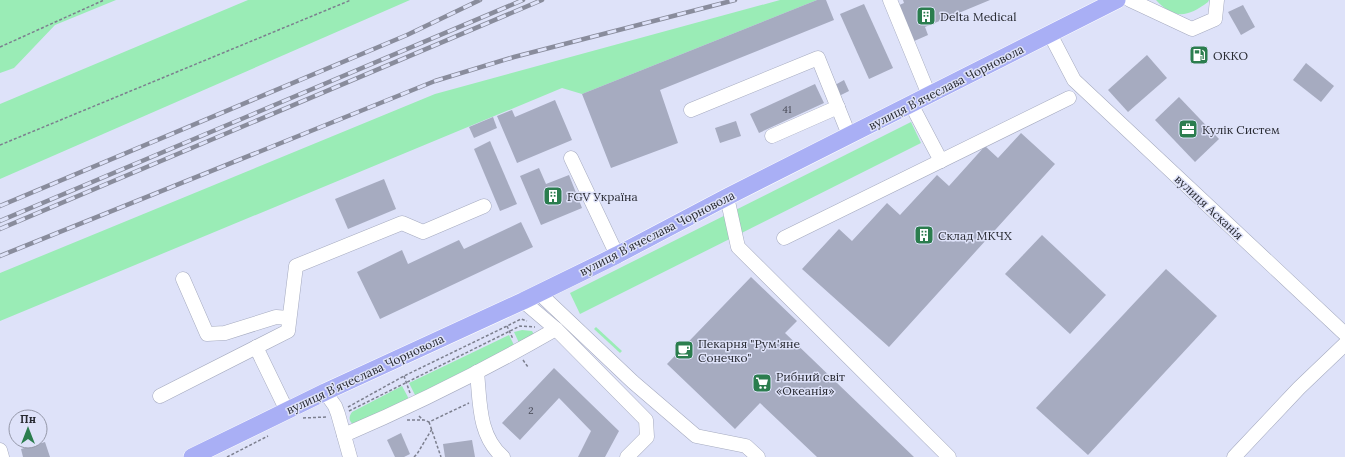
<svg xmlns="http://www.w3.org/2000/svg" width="1345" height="457" font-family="Lora,serif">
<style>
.green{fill:#9aecb6}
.building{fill:#a6abc0}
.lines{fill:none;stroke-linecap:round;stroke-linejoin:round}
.minor-casing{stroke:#a5aabf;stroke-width:15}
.major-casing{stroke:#fff;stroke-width:18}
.path{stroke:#7c7f8e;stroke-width:1.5;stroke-dasharray:3 2;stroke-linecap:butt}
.minor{stroke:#fff;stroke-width:14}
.major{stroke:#a9aff5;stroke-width:17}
.rail-casing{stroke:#898c9c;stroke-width:4.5}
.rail{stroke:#dee2f9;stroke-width:3;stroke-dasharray:9;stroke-linecap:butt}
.labels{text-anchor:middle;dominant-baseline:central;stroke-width:3;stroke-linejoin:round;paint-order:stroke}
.number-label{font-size:10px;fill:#484a56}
.poi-label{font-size:12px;fill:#282a32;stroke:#dee2f9;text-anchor:start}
.street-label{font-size:12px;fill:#282a32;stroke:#dee2f9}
</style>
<rect width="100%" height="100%" fill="#dee2f9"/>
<g class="green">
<polygon points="0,0 116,0 55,25 14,68 0,73"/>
<polygon points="248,0 410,0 0,179 0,104"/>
<polygon points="780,0 817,0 582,94 562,88 0,321 0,273 435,94"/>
<path d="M1156,0H1209L1208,2C1188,17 1174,20 1156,0Z"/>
<polygon points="911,122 921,143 580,314 570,293"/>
<polygon points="596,327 622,351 620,353 594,329"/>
<polygon points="522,330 532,331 536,338 520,345 514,332"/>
<polygon points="509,335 516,349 416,397 409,383"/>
<path d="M402,386L410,401L354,425C349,421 348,418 352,412Z"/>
</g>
<g class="building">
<polygon points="817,0 826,0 834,20 660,90 678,143 611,168 582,94"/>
<polygon points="903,0 990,0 925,27 928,35 912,42 897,6 904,3"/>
<polygon points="864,4 893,68 869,79 840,14"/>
<polygon points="1243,5 1255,27 1241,35 1228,12"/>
<polygon points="1147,55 1167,78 1128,112 1108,90"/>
<polygon points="1306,63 1334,86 1321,102 1293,80"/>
<polygon points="844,80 849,91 839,96 835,85"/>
<polygon points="815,84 824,103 759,133 750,114"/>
<polygon points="1179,97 1219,139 1195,162 1155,120"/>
<polygon points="555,100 572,140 517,163 497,116 512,110 515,117"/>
<polygon points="493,117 497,128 474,138 469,127"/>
<polygon points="736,121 741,136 720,143 715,128"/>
<polygon points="1021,133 1055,164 889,347 802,269 839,229 852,241 887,203 900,215 937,175 949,186 985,146 998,158"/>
<polygon points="490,141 517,204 500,211 474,149"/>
<polygon points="539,168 546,184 569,175 582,208 541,225 520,176"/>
<polygon points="384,179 396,209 348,229 335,199"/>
<polygon points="521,222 533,247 380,319 357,272 402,250 408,264 459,240 464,249"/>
<polygon points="1042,235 1106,295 1070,334 1005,274"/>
<polygon points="1166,269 1217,316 1088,455 1036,408"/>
<polygon points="751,277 797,321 785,333 914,457 817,457 760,403 735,429 667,364"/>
<polygon points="554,368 619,431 605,457 578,457 591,431 559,398 520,440 502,423"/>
<polygon points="401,433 410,454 404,457 395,457 387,440"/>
<polygon points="472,440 475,457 445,457 443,444"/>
<polygon points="45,442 50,457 23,457 21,449"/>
</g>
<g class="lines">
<g class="minor-casing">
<g id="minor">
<polyline points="890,0 929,95"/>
<polyline points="1130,0 1192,29 1215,19 1217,0"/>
<polyline points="1050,34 1074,80 1345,334"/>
<polyline points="911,104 941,161"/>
<polyline points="691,110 818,58 849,135"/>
<polyline points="772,136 838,107"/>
<polyline points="571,158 617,255"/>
<polyline points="727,197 738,247 949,457"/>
<polyline points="784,238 1069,98"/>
<polyline points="183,279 207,334 225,333 276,317 289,318"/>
<polyline points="539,293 633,382 696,436 746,446 758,457"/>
<polyline points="556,329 646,420 647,437 627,457"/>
<polyline points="256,347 287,411"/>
<path d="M477,372C480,401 478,436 503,457"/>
<polyline points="325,392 335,406 338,414 350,457"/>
<polyline points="160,396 288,331 296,266 402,223 423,232 484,206"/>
<path d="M344,435C417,404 488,368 556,329L523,301"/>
<polyline points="0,450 2,457"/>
<polyline points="1234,457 1299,388 1345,344"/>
</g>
</g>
<g class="major-casing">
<polyline id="major" points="192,457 325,392 523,301 617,255 727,197 1117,0"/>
</g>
<g class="path">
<polyline points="0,47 104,0"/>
<polyline points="0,145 351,0"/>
<polyline points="507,326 513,339"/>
<polyline points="523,360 528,367"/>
<polyline points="404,376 410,393"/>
<polyline points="348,407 404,376 507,326 521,319 527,321"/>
<polyline points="349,411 510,331 520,326 535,327"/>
<polyline points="419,416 423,420"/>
<polyline points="303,418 326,417"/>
<polyline points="407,420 424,420 429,422 469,403"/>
<polyline points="429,422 441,457"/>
<polyline points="227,457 268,436"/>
<polyline points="414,457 417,454 432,429"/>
</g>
<use href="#minor" class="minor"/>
<use href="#major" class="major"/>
<g class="rail-casing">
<g id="rail">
<polyline points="0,206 407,35 480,0"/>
<polyline points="0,221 523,0"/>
<polyline points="0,229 542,0"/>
<polyline points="0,256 435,81 514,57 735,0"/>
</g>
</g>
<use href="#rail" class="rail"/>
</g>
<defs>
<g id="building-square" transform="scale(1)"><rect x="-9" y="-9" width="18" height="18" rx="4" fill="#2b7d4e" stroke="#dee2f9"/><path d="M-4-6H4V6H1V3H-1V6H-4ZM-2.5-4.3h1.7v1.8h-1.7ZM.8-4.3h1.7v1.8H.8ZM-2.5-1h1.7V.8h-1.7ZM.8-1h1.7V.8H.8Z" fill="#fff"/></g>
<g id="fuel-square" transform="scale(1)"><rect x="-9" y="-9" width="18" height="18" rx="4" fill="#2b7d4e" stroke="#dee2f9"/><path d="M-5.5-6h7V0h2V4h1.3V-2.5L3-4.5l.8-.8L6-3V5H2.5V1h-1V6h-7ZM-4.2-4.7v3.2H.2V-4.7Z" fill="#fff"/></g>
<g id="office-square" transform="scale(1)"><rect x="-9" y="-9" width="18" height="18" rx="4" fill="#2b7d4e" stroke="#dee2f9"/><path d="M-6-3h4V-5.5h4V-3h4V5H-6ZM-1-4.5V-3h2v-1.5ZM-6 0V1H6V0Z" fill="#fff"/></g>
<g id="cafe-square" transform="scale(1)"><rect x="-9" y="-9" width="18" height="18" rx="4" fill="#2b7d4e" stroke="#dee2f9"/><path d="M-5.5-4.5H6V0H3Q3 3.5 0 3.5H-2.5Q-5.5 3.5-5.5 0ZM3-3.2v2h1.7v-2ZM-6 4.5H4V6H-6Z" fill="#fff"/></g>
<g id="supermarket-square" transform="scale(1)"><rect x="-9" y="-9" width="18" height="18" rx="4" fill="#2b7d4e" stroke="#dee2f9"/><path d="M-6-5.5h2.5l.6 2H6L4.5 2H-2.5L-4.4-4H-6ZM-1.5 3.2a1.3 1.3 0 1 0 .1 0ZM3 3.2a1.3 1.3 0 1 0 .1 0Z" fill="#fff"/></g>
</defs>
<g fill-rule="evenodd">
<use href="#building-square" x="926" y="16"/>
<use href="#fuel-square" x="1199" y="55"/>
<use href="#office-square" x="1188" y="129"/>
<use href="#building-square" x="553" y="196"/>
<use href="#building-square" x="924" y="235"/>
<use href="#cafe-square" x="684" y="350"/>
<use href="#supermarket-square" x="762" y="383"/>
</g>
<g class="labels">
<g class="number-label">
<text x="787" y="109">41</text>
<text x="531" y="410">2</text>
</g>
<g class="poi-label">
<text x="940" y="16">Delta Medical</text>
<text x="1213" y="55">ОККО</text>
<text x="1202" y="129">Кулік Систем</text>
<text x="567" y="196">FGV Україна</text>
<text x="938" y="235">Склад МКЧХ</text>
<text x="698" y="343">Пекарня "Рум'яне<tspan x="698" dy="14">Сонечко"</tspan></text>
<text x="776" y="376">Рибний світ<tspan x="776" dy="14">«Океанія»</tspan></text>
</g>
<g class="street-label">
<text transform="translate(946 87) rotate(-27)">вулиця Вʼячеслава Чорновола</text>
<text transform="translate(1209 207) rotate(43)">вулиця Асканія</text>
<text transform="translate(657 233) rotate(-27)">вулиця Вʼячеслава Чорновола</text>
<text transform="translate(365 374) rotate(-25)">вулиця Вʼячеслава Чорновола</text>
</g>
</g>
<g transform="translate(28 429)"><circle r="19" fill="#dee2f9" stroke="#9598a9"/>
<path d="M0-3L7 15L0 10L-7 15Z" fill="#2b7d4e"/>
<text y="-6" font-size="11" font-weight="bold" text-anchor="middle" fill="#282a32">Пн</text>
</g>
</svg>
